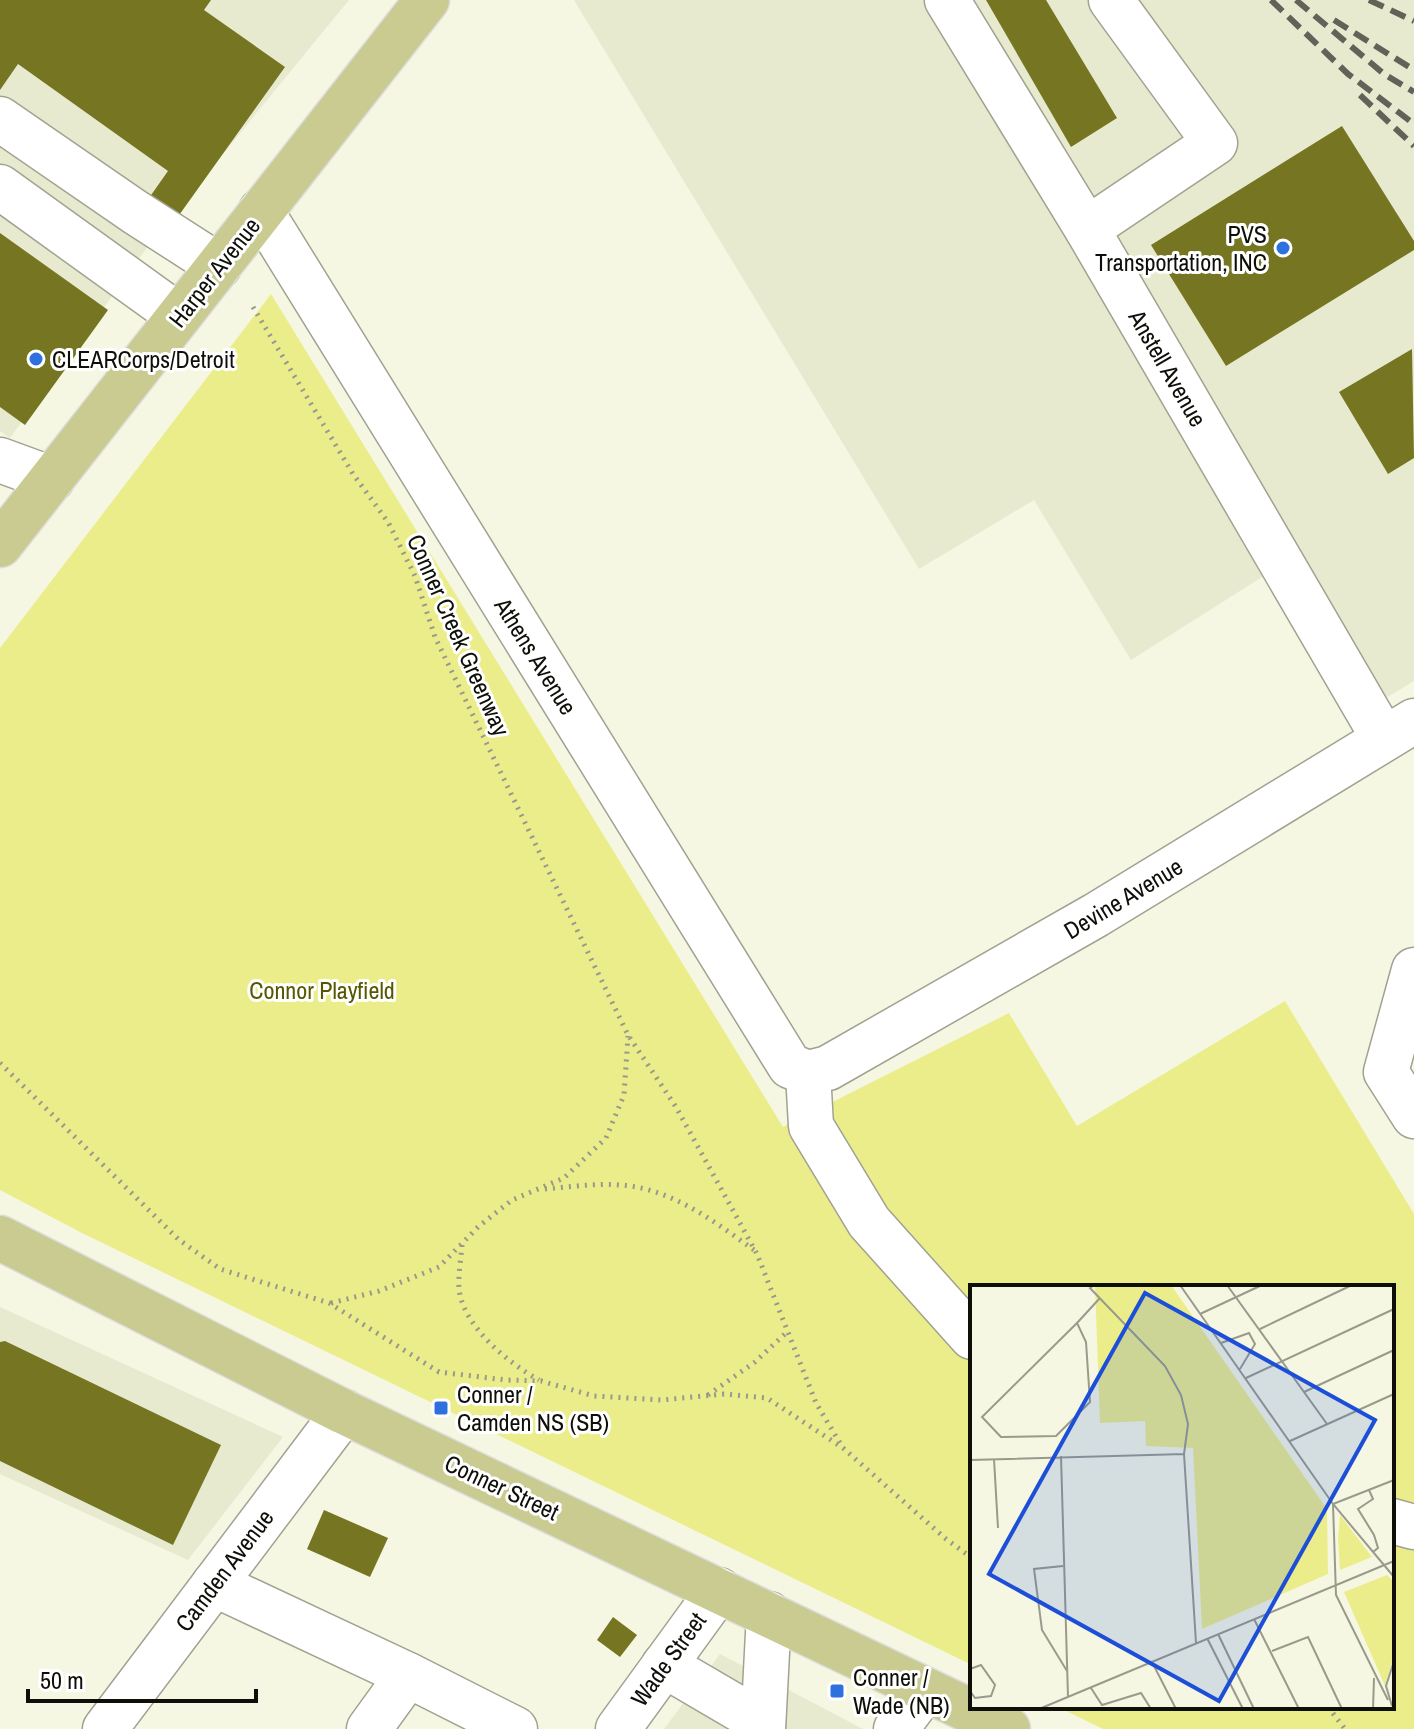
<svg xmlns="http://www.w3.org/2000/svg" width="1414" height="1729" font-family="'Archivo Narrow',sans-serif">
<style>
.built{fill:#e8eacf}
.green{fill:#ebed8b}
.building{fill:#757522}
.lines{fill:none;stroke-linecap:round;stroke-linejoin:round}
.minor-casing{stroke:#a1a290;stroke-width:47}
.major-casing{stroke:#ddd;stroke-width:47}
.path{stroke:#98998b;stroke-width:5;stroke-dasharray:2 6;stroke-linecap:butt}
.minor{stroke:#fff;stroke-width:44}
.major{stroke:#cacb91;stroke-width:44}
.rail{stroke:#626358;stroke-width:6;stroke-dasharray:16 8;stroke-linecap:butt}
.poi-dot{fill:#2e71de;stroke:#fff;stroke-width:3}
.labels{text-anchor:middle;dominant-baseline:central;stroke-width:6;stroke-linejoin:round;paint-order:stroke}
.poi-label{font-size:24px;fill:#0f0f09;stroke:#fff;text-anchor:start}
.street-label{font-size:24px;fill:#0f0f09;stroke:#fff}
.park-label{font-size:24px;fill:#575701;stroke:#fff}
.inset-road{fill:none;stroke:#999a8c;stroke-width:2}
.view{fill:#1d4ed8;fill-opacity:0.15;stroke:#1d4ed8;stroke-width:4}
.inset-edge{fill:none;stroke:#0f0f09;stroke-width:4}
</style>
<rect width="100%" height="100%" fill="#f5f7e3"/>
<g class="built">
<polygon points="0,0 349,0 151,242 10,438 0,431"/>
<polygon points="574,0 1414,0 1414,681 1384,699 1297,555 1131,660 1034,500 919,569"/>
<polygon points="0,1307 283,1437 188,1560 0,1474"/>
<polygon points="720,1654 863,1729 664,1729"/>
</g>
<polygon class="green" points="271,294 783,1127 1009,1013 1077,1126 1285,1001 1414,1214 1414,1729 1103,1729 1058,1707 1392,1707 1392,1287 972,1287 972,1665 82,1233 0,1190 0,648"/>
<g class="building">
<polygon points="0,0 211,0 204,10 285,67 177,218 149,198 168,171 18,64 0,90"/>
<polygon points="986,0 1046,0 1117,118 1071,147"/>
<polygon points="1342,126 1414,241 1414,250 1226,366 1151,245"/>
<polygon points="0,233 108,310 25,425 0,407"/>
<polygon points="1412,349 1414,458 1388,474 1339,392"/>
<polygon points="5,1341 221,1445 173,1545 0,1461 0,1342"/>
<polygon points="324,1510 388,1538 370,1577 307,1549"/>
<polygon points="613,1617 637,1635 620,1657 597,1640"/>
</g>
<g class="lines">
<g class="minor-casing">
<g id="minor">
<polyline points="947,0 1087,229 1384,739"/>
<polyline points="0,119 135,212 219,266"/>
<polyline points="0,187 179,316"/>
<polyline points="261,211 790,1066 808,1073 828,1068 1096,915 1414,721"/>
<polyline points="1087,229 1215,143 1111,0"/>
<polyline points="0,460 52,479"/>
<polyline points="1414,970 1386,1072 1414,1116"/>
<polyline points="808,1073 811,1126 869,1222 972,1337"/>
<polyline points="1392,1521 1414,1527"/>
<polyline points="214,1584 408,1675 515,1729"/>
<polyline points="664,1665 763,1723"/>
<polyline points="105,1729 344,1412"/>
<polyline points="369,1729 408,1675"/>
<polyline points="618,1729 719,1590"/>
<polyline points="763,1729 769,1614"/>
<polyline points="896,1729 925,1690"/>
</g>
</g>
<g class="major-casing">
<g id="major">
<polyline points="0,545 427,0"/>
<polyline points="0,1238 344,1412 1008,1729"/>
</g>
</g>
<g class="path">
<polyline points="253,307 353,474 388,522 415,576 435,637 628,1035 676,1107 757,1254 816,1403 843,1448"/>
<polyline points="0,1063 178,1239 220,1269 329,1303 439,1372 506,1380 541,1381 594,1396 662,1400 724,1394 767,1398 843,1448 946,1539 972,1558"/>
<path d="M545,1189C570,1187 596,1183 620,1185C671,1188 715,1222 754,1250"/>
<path d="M462,1245C461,1259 458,1275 459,1289C463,1326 508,1363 539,1380"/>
<polyline points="331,1303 379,1291 439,1267 478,1227 512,1200 564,1178 606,1138 624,1095 628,1036"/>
<polyline points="708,1395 755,1362 788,1331"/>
<polyline points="1328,1707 1345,1729"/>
</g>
<use href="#minor" class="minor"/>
<use href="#major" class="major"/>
<g class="rail">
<polyline points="1271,0 1348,74 1414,124"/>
<polyline points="1296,0 1384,74 1414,92"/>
<polyline points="1369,0 1414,21"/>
<polyline points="1334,20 1414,70"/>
<polyline points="1360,95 1414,146"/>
</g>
</g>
<g class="poi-dot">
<circle cx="1283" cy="248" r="8"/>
<circle cx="36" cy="359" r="8"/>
<rect x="433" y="1400" width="16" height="16" rx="4"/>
<rect x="829" y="1683" width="16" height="16" rx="4"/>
</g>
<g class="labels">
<g class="poi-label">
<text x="1267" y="234" text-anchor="end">PVS<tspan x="1267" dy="28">Transportation, INC</tspan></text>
<text x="52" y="359">CLEARCorps/Detroit</text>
<text x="457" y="1394">Conner /<tspan x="457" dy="28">Camden NS (SB)</tspan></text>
<text x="853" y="1677">Conner /<tspan x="853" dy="28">Wade (NB)</tspan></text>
</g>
<g class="street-label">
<text transform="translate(214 272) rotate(-52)">Harper Avenue</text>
<text transform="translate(1168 368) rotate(60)">Anstell Avenue</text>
<text transform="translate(459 635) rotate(66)">Conner Creek Greenway</text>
<text transform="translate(536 656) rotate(58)">Athens Avenue</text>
<text transform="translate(1123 898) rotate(-31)">Devine Avenue</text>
<text transform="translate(502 1487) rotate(25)">Conner Street</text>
<text transform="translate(224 1570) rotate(-53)">Camden Avenue</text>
<text transform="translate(668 1659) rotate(-54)">Wade Street</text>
</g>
<g class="park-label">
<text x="322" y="990">Connor Playfield</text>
</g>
</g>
<g transform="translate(970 1285)">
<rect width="424" height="424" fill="#f5f7e3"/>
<path d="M125,0H201L357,224L358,289L232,344L223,163L176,161L175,136L130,138ZM370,230L402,272L370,285L368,253ZM417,290L424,297V370L415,401L374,307Z" fill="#ebed8b"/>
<path class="inset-road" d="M124,0L120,3L195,81L211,110L218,139L214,169M210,0L363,219L424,292M257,0L357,139M230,29L292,0M107,38L12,132L31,152L86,151L120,117L116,57L107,38L130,13M290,44L382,0M251,58L279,48L285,59L270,84M276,93L424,24M334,107L424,65M320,156L424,109M91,171L98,412M24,174L28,243M0,175L214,169L226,358M399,205L403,214L388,224L404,250L408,263L403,267M363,219L424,195M363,219L366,310L418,415M93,281L64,284L72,345L97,386M284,334L329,424M248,349L284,424M237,353L273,424M302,366L338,352L372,424M182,377L206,424M0,384L11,380L25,400L21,411L5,413L0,406M121,403L132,420L171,408L181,424M422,421L416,401L424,376M69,424L424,276M403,424L404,393"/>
<path class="view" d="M175,8L405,135L249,416L19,289Z"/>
<rect width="424" height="424" class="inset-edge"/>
</g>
<path d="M28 1689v12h228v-12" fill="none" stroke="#0f0f09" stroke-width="4"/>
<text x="40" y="1689" font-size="24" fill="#0f0f09" stroke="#ffffff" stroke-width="6" paint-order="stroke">50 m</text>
</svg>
